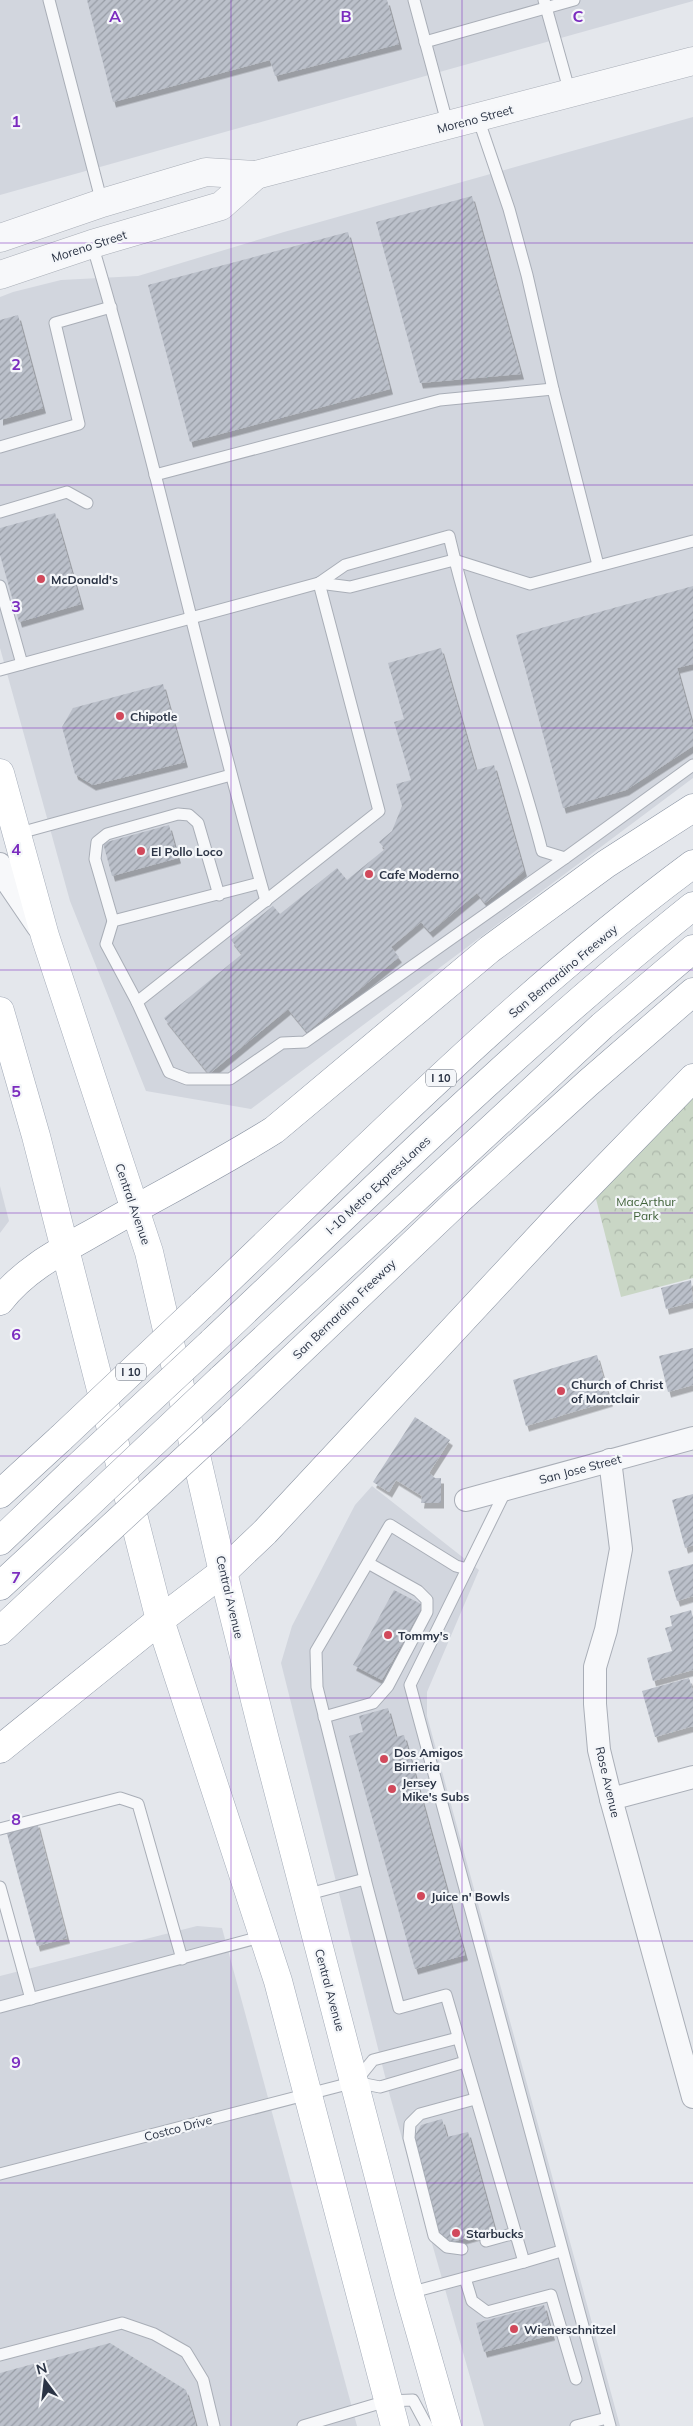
<svg xmlns="http://www.w3.org/2000/svg" width="693" height="2426" font-family="Mulish,sans-serif">
<style>
.built{fill:#d2d6de}
.park{fill:url(#park-crowns)}
.building{fill:url(#building-hatch);filter:url(#shadow)}
.lines{fill:none;stroke-linecap:round;stroke-linejoin:round}
.service-casing{stroke:#a9aeb7;stroke-width:13}
.minor-casing{stroke:#a9aeb7;stroke-width:24}
.tertiary-casing{stroke:#a9aeb7;stroke-width:29}
.primary-casing{stroke:#a3abb8;stroke-width:29}
.motorway-casing{stroke:#8b94a3;stroke-width:29}
.service{stroke:#f7f8fa;stroke-width:11}
.minor{stroke:#f7f8fa;stroke-width:22}
.tertiary{stroke:#f7f8fa;stroke-width:28}
.primary{stroke:#fff;stroke-width:28}
.motorway{stroke:#fff;stroke-width:28}
.motorway-bridge-casing{stroke:#8b94a3;stroke-width:29;stroke-linecap:butt}
.motorway-bridge{stroke:#fff;stroke-width:28}
.grid{fill:none;stroke:#7b2cbf;stroke-width:1;stroke-opacity:0.55}
.poi-dot{fill:#d1495b;stroke:#f4f6f9;stroke-width:2}
.labels{text-anchor:middle;dominant-baseline:central;stroke-width:4.5;stroke-linejoin:round;paint-order:stroke}
.shield{fill:#f4f6f9;stroke:#676e7b;stroke-width:1}
.shield-label{font-size:11px;font-weight:bold;fill:#2b3445}
.street-label{font-size:12px;fill:#2b3445;stroke:#f4f6f9}
.poi-label{font-size:12px;font-weight:bold;fill:#2b3445;stroke:#f4f6f9;text-anchor:start}
.park-label{font-size:12px;fill:#3f6138;stroke:#f4f6f9}
.grid-label{font-size:16px;text-anchor:middle;font-weight:bold;fill:#7b2cbf;stroke:#f4f6f9;stroke-width:4.5;stroke-linejoin:round;paint-order:stroke}
</style>
<defs>
<pattern id="park-crowns" width="20" height="18" patternUnits="userSpaceOnUse" patternTransform="scale(1.25)"><rect width="20" height="18" fill="#c9d6c5"/><path d="M2 6a3 3 0 1 1 6 0M12 15a3 3 0 1 1 6 0" fill="none" stroke="#adb8ab"/></pattern>
<pattern id="building-hatch" width="6" height="6" patternUnits="userSpaceOnUse" patternTransform="scale(1.25)"><rect width="6" height="6" fill="#bbc0ca"/><path d="M-1 1l2-2M0 6l6-6M5 7l2-2" fill="none" stroke="#989da6"/></pattern>
<filter id="shadow"><feDropShadow dx="3" dy="5.5" stdDeviation="0" flood-color="#0004"/></filter>
</defs>
<rect width="100%" height="100%" fill="#e4e7ec"/>
<g class="built">
<polygon points="0,0 693,0 693,1 0,195"/>
<polygon points="693,117 693,778 251,1109 146,1091 70,901 0,648 0,297 13,292 61,280 138,276 284,232"/>
<polygon points="0,1186 9,1221 0,1233"/>
<polygon points="372,1486 479,1570 427,1692 427,1716 620,2426 484,2426 390,2096 281,1663 292,1626 355,1505"/>
<polygon points="197,1926 222,1928 357,2426 0,2426 0,1976"/>
</g>
<polygon class="park" points="693,1089 693,1278 621,1297 595,1195"/>
<g class="building">
<polygon points="87,0 387,0 399,44 275,76 270,60 113,102"/>
<polygon points="472,196 521,374 420,383 376,222"/>
<polygon points="348,232 390,389 190,442 148,285"/>
<polygon points="18,315 43,408 0,420 0,320"/>
<polygon points="55,513 81,604 19,622 0,555 0,528"/>
<polygon points="693,586 693,664 677,668 693,726 693,746 626,790 563,808 516,635"/>
<polygon points="441,648 476,770 494,765 524,871 485,903 477,893 430,932 421,922 391,947 399,957 307,1032 288,1009 209,1074 164,1018 242,954 231,940 273,906 280,914 337,868 347,880 385,849 379,842 392,831 402,806 396,784 411,780 394,722 404,719 388,663"/>
<polygon points="163,684 185,762 93,785 75,774 62,727 73,708"/>
<polygon points="169,825 178,858 112,876 103,843"/>
<polygon points="691,1280 693,1302 666,1309 661,1288"/>
<polygon points="693,1348 693,1385 668,1392 659,1356"/>
<polygon points="597,1355 610,1401 526,1426 513,1380"/>
<polygon points="415,1417 450,1440 429,1473 435,1478 441,1478 441,1503 421,1503 422,1496 396,1480 389,1492 373,1482"/>
<polygon points="693,1494 693,1545 685,1548 672,1500"/>
<polygon points="693,1564 693,1596 677,1601 668,1571"/>
<polygon points="394,1590 423,1605 382,1680 353,1665"/>
<polygon points="691,1610 693,1618 693,1670 653,1681 647,1658 672,1651 665,1628 672,1626 670,1616"/>
<polygon points="689,1678 693,1691 693,1726 655,1737 642,1691"/>
<polygon points="388,1708 396,1737 404,1735 465,1955 415,1969 349,1736 363,1732 359,1716"/>
<polygon points="37,1822 67,1938 37,1946 6,1830"/>
<polygon points="442,2119 447,2137 468,2132 495,2230 452,2242 439,2234 413,2139 421,2125"/>
<polygon points="544,2305 552,2335 484,2352 476,2323"/>
<polygon points="110,2343 186,2390 196,2426 0,2426 0,2373"/>
</g>
<g class="lines">
<g class="service-casing">
<g id="service">
<polyline points="49,0 102,203"/>
<polyline points="414,0 448,126"/>
<polyline points="544,0 570,93"/>
<polyline points="425,42 574,0"/>
<polyline points="478,118 509,209 527,275 553,389 598,565"/>
<path d="M92,244C157,461 203,683 266,901"/>
<polyline points="0,447 79,424 55,323 111,307"/>
<polyline points="155,475 440,400 553,389"/>
<polyline points="0,512 67,492 87,503"/>
<polyline points="319,583 350,587 454,560 530,584 693,541"/>
<polyline points="0,586 22,664"/>
<path d="M0,670L319,583L345,565L449,536C474,643 515,745 542,851L565,858L693,765"/>
<polyline points="16,834 231,775"/>
<polyline points="260,883 113,921 106,944 137,1002 169,1072 187,1079 230,1079 282,1043 305,1042 565,858"/>
<polyline points="113,921 95,859 97,842 107,834 178,814 189,815 198,823 219,895"/>
<polyline points="137,1002 379,811 319,583"/>
<polyline points="506,1490 410,1685 610,2426"/>
<polyline points="324,1717 373,1703 388,1686 427,1612 427,1600 418,1591 368,1563"/>
<polyline points="0,1829 120,1798 138,1804 182,1959"/>
<polyline points="365,1879 317,1687 316,1651 390,1525 456,1566 467,1569"/>
<polyline points="0,1887 31,1999"/>
<polyline points="305,1895 365,1879 399,2008 446,1995 524,2262 409,2293"/>
<polyline points="0,2007 264,1936"/>
<polyline points="356,2081 373,2060 458,2038"/>
<polyline points="0,2174 355,2082 380,2087 465,2062"/>
<polyline points="486,2241 515,2233"/>
<polyline points="462,2249 447,2247 434,2236 409,2138 410,2124 420,2114 475,2099"/>
<polyline points="524,2262 561,2251"/>
<polyline points="465,2278 472,2301 487,2312 551,2295 576,2379"/>
<polyline points="0,2355 122,2323 154,2334 186,2352 203,2380 214,2426"/>
<polyline points="303,2426 387,2401 413,2400 427,2426"/>
<polyline points="576,2426 607,2418"/>
</g>
</g>
<g class="minor-casing">
<g id="minor">
<polyline points="0,864 6,880 38,927"/>
<polyline points="610,1460 621,1549 606,1630 595,1667 595,1704 599,1750 611,1799 693,2097"/>
<polyline points="466,1500 693,1438"/>
<polyline points="611,1799 693,1777"/>
</g>
</g>
<g class="tertiary-casing">
<g id="tertiary">
<polyline points="0,238 102,203 206,172 256,175 693,61"/>
<polyline points="0,275 92,244 221,206 256,175"/>
</g>
</g>
<g class="primary-casing">
<g id="primary">
<polyline points="0,773 45,936 149,1252 223,1572 264,1736 409,2293 447,2426"/>
<polyline points="0,1011 36,1136 160,1620 278,1981 395,2426"/>
</g>
</g>
<g class="motorway-casing">
<g id="motorway">
<path d="M0,1301C27,1266 67,1248 105,1226C161,1194 220,1164 274,1130L490,949L606,864L693,808"/>
<path d="M201,1306C360,1155 516,995 693,864"/>
<path d="M212,1342C370,1193 524,1041 693,906"/>
<polyline points="221,1379 602,1026 693,949"/>
<polyline points="231,1417 459,1200 588,1083 693,992"/>
<polyline points="0,1494 61,1438"/>
<polyline points="0,1541 71,1473"/>
<polyline points="0,1586 81,1511"/>
<polyline points="0,1631 90,1547"/>
<polyline points="0,1749 160,1620 223,1572 265,1532 560,1215 693,1078"/>
</g>
</g>
<use href="#service" class="service"/>
<use href="#minor" class="minor"/>
<use href="#tertiary" class="tertiary"/>
<use href="#primary" class="primary"/>
<use href="#motorway" class="motorway"/>
<g class="motorway-bridge-casing">
<g id="motorway-bridge">
<polyline points="61,1438 201,1306"/>
<polyline points="71,1473 212,1342"/>
<polyline points="81,1511 221,1379"/>
<polyline points="90,1547 231,1417"/>
</g>
</g>
<use href="#motorway-bridge" class="motorway-bridge"/>
</g>
<path class="grid" d="M231,0V2426M462,0V2426M0,243H693M0,485H693M0,728H693M0,970H693M0,1213H693M0,1456H693M0,1698H693M0,1941H693M0,2183H693"/>
<g class="poi-dot">
<circle cx="41" cy="579" r="5"/>
<circle cx="120" cy="716" r="5"/>
<circle cx="141" cy="851" r="5"/>
<circle cx="369" cy="874" r="5"/>
<circle cx="561" cy="1391" r="5"/>
<circle cx="388" cy="1635" r="5"/>
<circle cx="384" cy="1759" r="5"/>
<circle cx="392" cy="1789" r="5"/>
<circle cx="421" cy="1896" r="5"/>
<circle cx="456" cy="2233" r="5"/>
<circle cx="514" cy="2329" r="5"/>
</g>
<g class="labels">
<g class="shield">
<rect x="426" y="1069.5" width="30" height="17" rx="4"/>
<rect x="116" y="1363.5" width="30" height="17" rx="4"/>
</g>
<g class="shield-label">
<text x="441" y="1078">I 10</text>
<text x="131" y="1372">I 10</text>
</g>
<g class="street-label">
<text transform="translate(475 119) rotate(-15)">Moreno Street</text>
<text transform="translate(89 246) rotate(-18)">Moreno Street</text>
<text transform="translate(563 971) rotate(-40)">San Bernardino Freeway</text>
<text transform="translate(378 1185) rotate(-43)">I-10 Metro ExpressLanes</text>
<text transform="translate(133 1204) rotate(71)">Central Avenue</text>
<text transform="translate(344 1309) rotate(-44)">San Bernardino Freeway</text>
<text transform="translate(580 1469) rotate(-15)">San Jose Street</text>
<text transform="translate(230 1597) rotate(77)">Central Avenue</text>
<text transform="translate(608 1782) rotate(77)">Rose Avenue</text>
<text transform="translate(330 1990) rotate(75)">Central Avenue</text>
<text transform="translate(178 2128) rotate(-15)">Costco Drive</text>
</g>
<g class="poi-label">
<text x="51" y="579">McDonald's</text>
<text x="130" y="716">Chipotle</text>
<text x="151" y="851">El Pollo Loco</text>
<text x="379" y="874">Cafe Moderno</text>
<text x="571" y="1384">Church of Christ<tspan x="571" dy="14">of Montclair</tspan></text>
<text x="398" y="1635">Tommy's</text>
<text x="394" y="1752">Dos Amigos<tspan x="394" dy="14">Birrieria</tspan></text>
<text x="402" y="1782">Jersey<tspan x="402" dy="14">Mike's Subs</tspan></text>
<text x="431" y="1896">Juice n' Bowls</text>
<text x="466" y="2233">Starbucks</text>
<text x="524" y="2329">Wienerschnitzel</text>
</g>
<g class="park-label">
<text x="646" y="1201">MacArthur<tspan x="646" dy="14">Park</tspan></text>
</g>
</g>
<g class="grid-label">
<text x="115" y="22">A</text>
<text x="346" y="22">B</text>
<text x="578" y="22">C</text>
<text x="16" y="127">1</text>
<text x="16" y="370">2</text>
<text x="16" y="612">3</text>
<text x="16" y="855">4</text>
<text x="16" y="1097">5</text>
<text x="16" y="1340">6</text>
<text x="16" y="1583">7</text>
<text x="16" y="1825">8</text>
<text x="16" y="2068">9</text>
</g>
<g transform="translate(45 2381) rotate(345)" stroke="#f4f6f9" stroke-width="4" paint-order="stroke">
<path d="M0-4L9 19L0 12L-9 19Z" fill="#2b3445"/>
<text y="-8" font-size="14" font-weight="bold" text-anchor="middle" fill="#2b3445">N</text>
</g>
</svg>
